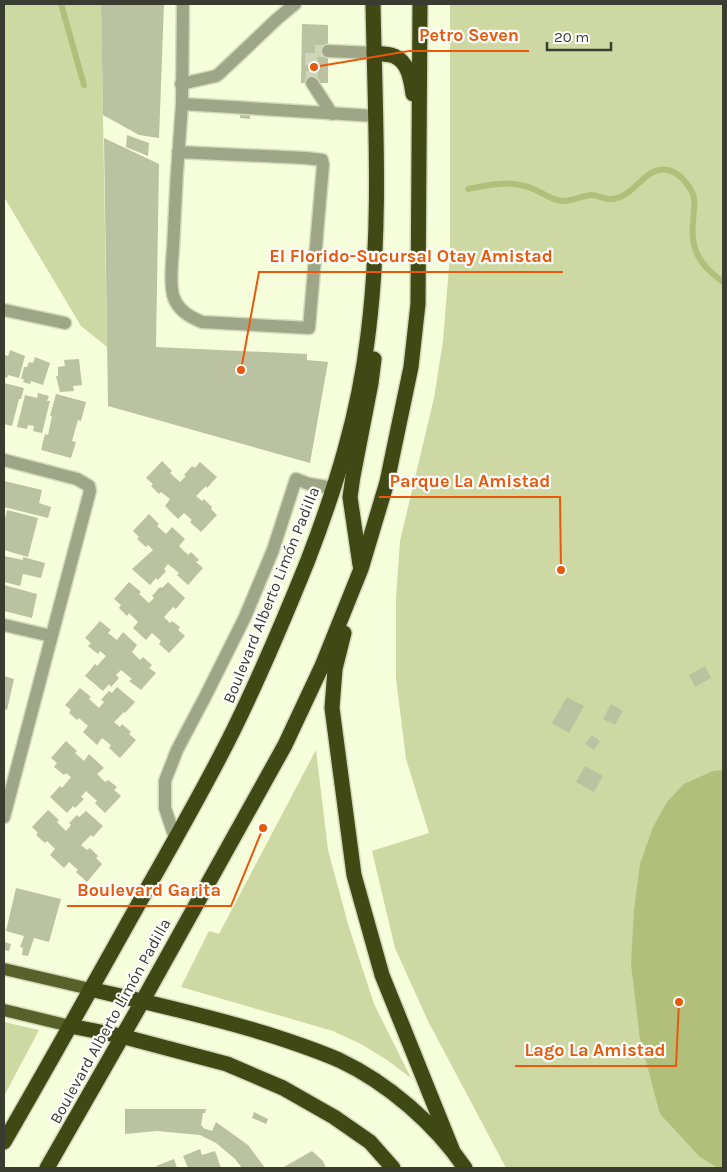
<svg xmlns="http://www.w3.org/2000/svg" width="727" height="1172" font-family="Karla,sans-serif">
<style>
.green{fill:#cdd8a3}
.water{fill:#b2bf7a}
.lines{fill:none;stroke-linecap:round;stroke-linejoin:round}
.stream{stroke:#b2bf7a;stroke-width:6}
.building{fill:#bbc2a1}
.minor-tunnel{stroke:#cfd6b8;stroke-width:12;stroke-dasharray:12 6;stroke-linecap:butt}
.minor-casing{stroke:#d3dabb;stroke-width:15}
.major-casing{stroke:#d3dabb;stroke-width:15}
.highway-casing{stroke:#d3dabb;stroke-width:18}
.minor{stroke:#9fa688;stroke-width:12}
.major{stroke:#58612a;stroke-width:12}
.highway{stroke:#404814;stroke-width:15}
.labels{text-anchor:middle;dominant-baseline:central;stroke-width:4.5;stroke-linejoin:round;paint-order:stroke}
.street-label{font-size:16px;fill:#393c2f;stroke:#fff}
.leader{fill:none;stroke:#e8590c;stroke-width:2}
.callout-dot{fill:#e8590c;stroke:#fff;stroke-width:2}
.callout-label{font-size:18px;text-anchor:middle;font-weight:bold;fill:#e8590c;stroke:#fff;stroke-width:4.5;stroke-linejoin:round;paint-order:stroke}
</style>
<rect width="100%" height="100%" fill="#f5fdda"/>
<g class="green">
<polygon points="4,4 101,4 107,347 81,326 4,197"/>
<polygon points="450,4 723,4 723,1168 506,1168 428,1021 395,948 372,851 429,833 406,759 396,678 396,598 400,541 434,398 443,341 450,254"/>
<polygon points="316,750 328,850 348,924 374,1004 411,1078 387,1060 361,1044 333,1031 181,987 209,931 219,934"/>
<polygon points="4,1022 39,1030 4,1096"/>
</g>
<polygon class="water" points="723,770 723,1168 718,1168 700,1157 660,1114 640,1039 631,964 634,910 640,864 653,827 667,802 684,784 713,771"/>
<g class="lines">
<g class="stream">
<polyline points="61,4 84,85"/>
<path d="M468,189C489,185 510,180 531,188C542,192 550,200 562,201C570,202 581,196 591,195C598,195 603,199 609,199C635,200 643,165 668,170C675,172 682,177 686,183C698,197 694,205 693,222C690,251 701,266 723,282"/>
</g>
</g>
<g class="building">
<polygon points="101,4 164,4 159,138 139,135 103,115"/>
<polygon points="302,24 328,25 328,83 301,83"/>
<polygon points="240,114 250,115 250,119 240,118"/>
<polygon points="127,135 149,143 148,156 126,147"/>
<polygon points="104,138 159,164 156,347 307,354 307,360 328,362 310,463 108,406"/>
<polygon points="10,350 25,356 19,378 8,375 7,378 4,377 4,358 5,355 8,356"/>
<polygon points="35,357 50,363 43,385 31,381 30,384 23,382 24,379 21,379 24,367 27,367 29,362 33,363"/>
<polygon points="79,359 82,385 73,386 74,391 60,392 56,376 58,376 58,367 65,366 64,360"/>
<polygon points="4,383 24,388 21,399 19,399 12,426 4,424"/>
<polygon points="38,393 49,396 47,401 50,401 42,433 33,431 34,426 28,425 27,429 17,427 25,395 37,398"/>
<polygon points="56,394 86,402 81,421 78,420 72,441 76,442 71,458 41,450 45,434 48,435 52,416 50,416"/>
<polygon points="162,461 172,471 170,473 180,482 186,476 184,475 192,466 195,468 200,462 217,477 207,488 206,486 196,496 202,501 204,499 212,507 211,509 217,515 201,532 190,522 192,520 184,513 178,519 165,506 170,499 161,492 159,494 151,486 153,484 146,478"/>
<polygon points="4,481 42,490 39,503 51,507 48,518 4,507"/>
<polygon points="7,510 38,518 28,557 4,550 4,519 5,519"/>
<polygon points="149,514 159,524 157,526 166,534 172,527 185,539 179,546 188,555 191,552 199,560 196,562 203,568 188,585 177,575 179,573 168,564 164,569 166,571 158,580 156,578 150,585 132,569 153,550 148,545 146,547 137,539 139,537 133,531"/>
<polygon points="4,556 23,560 23,557 45,563 41,578 23,574 20,586 4,582"/>
<polygon points="129,582 141,592 139,594 149,603 154,598 152,596 160,587 162,588 168,582 185,598 176,609 173,607 164,617 170,623 172,621 180,627 178,630 185,636 169,653 159,644 161,641 152,633 146,640 133,628 138,622 129,613 127,616 119,608 121,605 114,599"/>
<polygon points="4,585 37,594 32,618 4,611"/>
<polygon points="100,621 111,630 108,633 117,640 123,632 137,645 132,652 140,660 143,657 152,665 149,668 156,673 141,690 129,681 132,679 121,670 116,675 119,678 111,687 109,684 103,691 85,676 95,664 97,666 106,656 100,651 98,654 88,646 91,643 85,638"/>
<polygon points="705,666 711,678 695,687 689,675"/>
<polygon points="4,676 14,679 7,710 4,709"/>
<polygon points="117,687 135,702 125,713 124,712 114,722 120,727 122,724 131,732 129,734 136,740 120,758 109,748 111,745 102,738 97,745 83,732 88,726 79,718 77,720 69,713 71,710 65,705 80,688 91,697 89,699 99,708 104,702 101,700 109,691 112,693"/>
<polygon points="567,697 584,706 569,733 552,723"/>
<polygon points="611,704 623,711 615,725 603,719"/>
<polygon points="592,735 600,741 594,750 585,744"/>
<polygon points="66,741 77,751 75,753 84,761 89,754 104,768 97,774 105,782 108,780 117,787 114,790 121,796 105,813 95,803 97,801 86,791 81,797 84,799 75,808 73,806 67,813 50,797 60,786 62,788 71,777 66,773 64,775 54,767 57,763 51,758"/>
<polygon points="585,766 603,776 594,792 576,782"/>
<polygon points="48,810 59,820 57,822 66,831 71,825 69,823 77,815 79,817 86,811 103,826 93,837 91,835 81,845 87,850 90,848 98,856 96,858 102,864 87,882 76,872 78,870 69,862 64,868 50,855 55,849 47,841 45,843 36,835 38,833 32,827"/>
<polygon points="16,888 61,899 49,942 34,938 28,956 22,955 23,948 20,947 24,936 6,931"/>
<polygon points="4,942 11,944 9,951 4,950"/>
<polygon points="125,1109 206,1109 205,1113 203,1113 201,1126 203,1126 203,1128 212,1131 216,1122 248,1145 265,1168 242,1168 235,1159 216,1143 200,1135 157,1131 125,1134"/>
<polygon points="254,1112 268,1119 266,1124 252,1118"/>
<polygon points="200,1149 202,1155 215,1151 221,1168 188,1168 183,1156"/>
<polygon points="312,1151 323,1161 326,1168 282,1168"/>
<polygon points="174,1159 177,1168 157,1168 156,1166"/>
</g>
<g class="lines">
<polyline class="minor-tunnel" points="312,83 311,51 328,51"/>
<g class="minor-casing">
<g id="minor">
<polyline points="183,4 182,104 375,116"/>
<polyline points="328,51 374,53"/>
<polyline points="312,83 332,114"/>
<polyline points="181,84 216,76 220,73 277,19 295,4"/>
<path d="M178,152L306,158L322,160L323,165L309,328L202,322C190,317 179,311 174,298C170,289 172,260 173,249C175,200 178,152 182,104"/>
<polyline points="4,310 65,323"/>
<polyline points="4,460 77,479 89,486 90,491 4,817"/>
<polyline points="4,625 51,636"/>
<polyline points="175,838 165,808 165,781 177,750 205,697 245,617 273,550 296,479 309,484 334,488"/>
</g>
</g>
<g class="major-casing">
<g id="major">
<polyline points="4,969 90,989"/>
<polyline points="4,1010 70,1026"/>
</g>
</g>
<g class="highway-casing">
<g id="highway">
<path d="M374,53C380,54 388,54 394,56C409,62 411,81 413,94"/>
<polyline points="360,565 350,497 353,476 371,383 374,359"/>
<polyline points="344,633 335,669 332,708 354,875 382,975 452,1149"/>
<path d="M90,989C150,1003 209,1016 267,1034C292,1042 316,1050 339,1060C388,1083 435,1124 465,1168"/>
<polyline points="70,1026 121,1036 227,1064 283,1088 334,1117 370,1142 393,1168"/>
<path d="M4,1142C51,1061 97,978 143,896C174,841 206,786 234,729C261,674 285,617 308,560C336,487 359,413 368,335C382,225 375,114 373,4"/>
<polyline points="47,1168 142,1002 285,745 322,666 361,569 387,482 398,429 411,367 418,304 420,4"/>
</g>
</g>
<use href="#minor" class="minor"/>
<use href="#major" class="major"/>
<use href="#highway" class="highway"/>
</g>
<g class="labels">
<g class="street-label">
<text transform="translate(271 595) rotate(-68)">Boulevard Alberto Limón Padilla</text>
<text transform="translate(110 1021) rotate(-61)">Boulevard Alberto Limón Padilla</text>
</g>
</g>
<path class="leader" d="M314 67L409 51H529M241 370L259 272H563M561 570L560 497H379M263 828L231 906H67M679 1002L676 1066H515"/>
<g class="callout-dot">
<circle cx="314" cy="67" r="5"/>
<circle cx="241" cy="370" r="5"/>
<circle cx="561" cy="570" r="5"/>
<circle cx="263" cy="828" r="5"/>
<circle cx="679" cy="1002" r="5"/>
</g>
<g class="callout-label">
<text x="469" y="41">Petro Seven</text>
<text x="411" y="262">El Florido-Sucursal Otay Amistad</text>
<text x="470" y="487">Parque La Amistad</text>
<text x="149" y="896">Boulevard Garita</text>
<text x="595" y="1056">Lago La Amistad</text>
</g>
<rect width="727" height="1172" fill="none" stroke="#393c2f" stroke-width="10"/>
<path d="M547 42v8h64v-8" fill="none" stroke="#393c2f" stroke-width="2.5"/>
<text x="554" y="42" font-size="15" fill="#393c2f" stroke="#ffffff" stroke-width="4" paint-order="stroke">20 m</text>
</svg>
